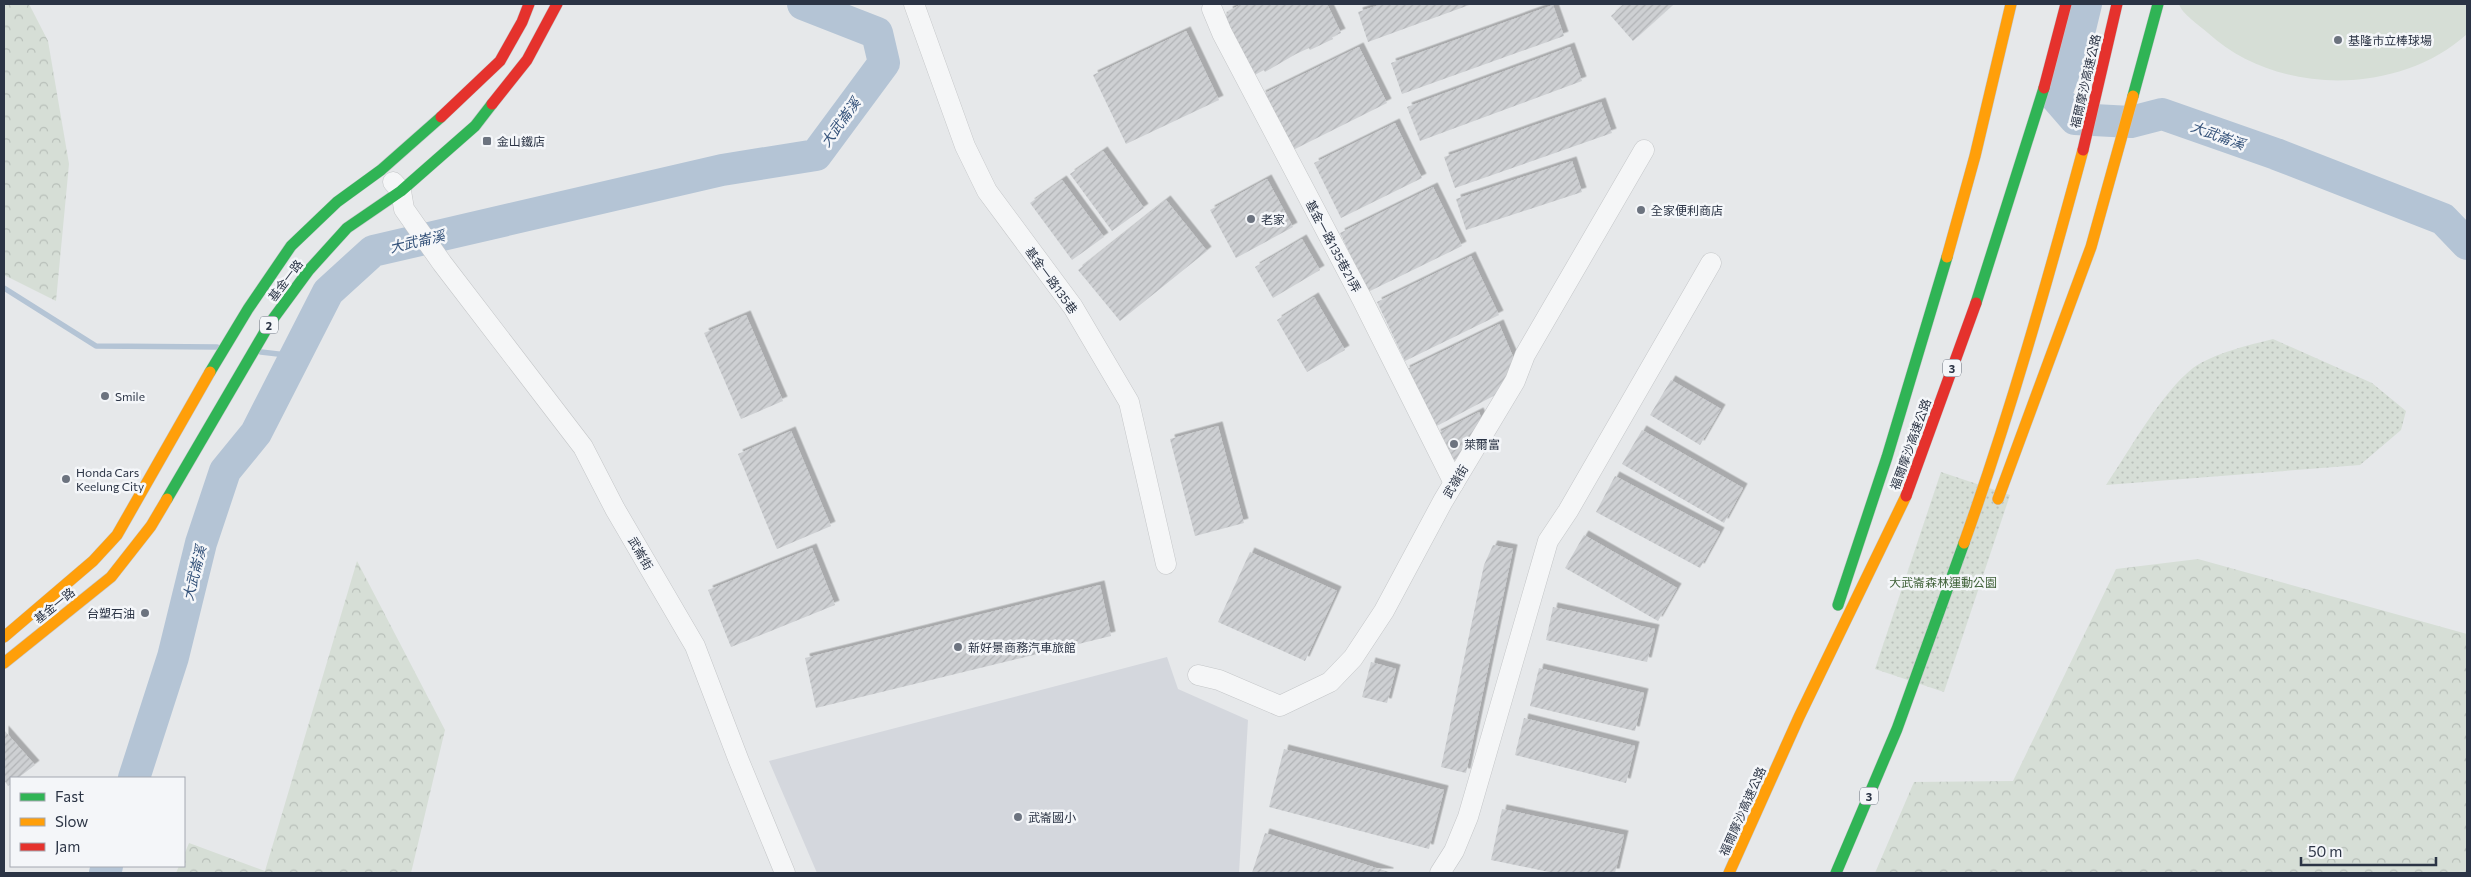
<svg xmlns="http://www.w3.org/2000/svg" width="2471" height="877" font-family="Commissioner,'Noto Sans TC',sans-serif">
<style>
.built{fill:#d4d7dd}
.forest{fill:url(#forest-crowns)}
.park{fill:url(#park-dots)}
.pitch{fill:#d6ded6}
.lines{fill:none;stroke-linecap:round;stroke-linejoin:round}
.stream{stroke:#b4c4d5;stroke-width:5.5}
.river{stroke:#b4c4d5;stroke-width:32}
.building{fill:url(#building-hatch);filter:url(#shadow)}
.street-casing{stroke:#c4c6c8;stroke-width:21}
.fast-casing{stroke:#c2c5c8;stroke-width:12}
.slow-casing{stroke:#c2c5c8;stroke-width:12}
.jam-casing{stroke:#c2c5c8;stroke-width:12}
.street{stroke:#f5f6f7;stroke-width:20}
.fast{stroke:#30b455;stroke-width:11}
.slow{stroke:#ff9f0a;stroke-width:11}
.jam{stroke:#e5322d;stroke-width:11}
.poi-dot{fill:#6c737f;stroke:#f4f6f9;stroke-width:2}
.labels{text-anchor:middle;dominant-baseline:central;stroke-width:5;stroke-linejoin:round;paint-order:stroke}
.shield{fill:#f4f6f9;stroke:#676e7b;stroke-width:1}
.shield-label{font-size:11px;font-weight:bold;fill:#2b3445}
.poi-label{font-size:12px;fill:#2b3445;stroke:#f4f6f9;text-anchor:start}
.street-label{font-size:12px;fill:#2b3445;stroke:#f4f6f9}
.park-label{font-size:12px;fill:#3f6138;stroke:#f4f6f9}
.water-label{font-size:14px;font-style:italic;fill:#34527a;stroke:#f4f6f9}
</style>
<defs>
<pattern id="forest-crowns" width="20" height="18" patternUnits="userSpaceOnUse" patternTransform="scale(1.25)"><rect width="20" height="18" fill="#d6ded6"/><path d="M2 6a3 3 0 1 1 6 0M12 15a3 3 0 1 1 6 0" fill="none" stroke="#b8bfb9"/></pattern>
<pattern id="park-dots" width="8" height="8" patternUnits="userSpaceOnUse" patternTransform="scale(1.25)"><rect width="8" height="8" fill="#d6ded6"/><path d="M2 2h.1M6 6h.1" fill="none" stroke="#b8bfb9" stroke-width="1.8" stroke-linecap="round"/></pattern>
<pattern id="building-hatch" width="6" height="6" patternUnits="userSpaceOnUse" patternTransform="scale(1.25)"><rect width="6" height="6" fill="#ced0d3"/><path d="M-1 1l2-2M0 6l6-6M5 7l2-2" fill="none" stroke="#b1b3b6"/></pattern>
<filter id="shadow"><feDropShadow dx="4.5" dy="-4.5" stdDeviation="0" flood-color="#0004"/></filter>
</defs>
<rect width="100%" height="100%" fill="#e6e8ea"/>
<polygon class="built" points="1167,657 1178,689 1248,720 1239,873 817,873 769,761"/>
<g class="forest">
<polygon points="4,4 29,4 48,41 69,164 56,301 4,275"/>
<polygon points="2198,559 2467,634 2467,873 1875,873 1914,782 2013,781 2116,569"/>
<polygon points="357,561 445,730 411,873 176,873 179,866 184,866 184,855 189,843 265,871"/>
</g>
<g class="park">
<path d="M2273,339L2372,383L2406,411L2401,430L2360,465L2106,485C2129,451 2162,392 2193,368C2212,354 2249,345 2273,339Z"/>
<polygon points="1941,472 2010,495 1944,692 1875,669"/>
</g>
<path class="pitch" d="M2179,4H2467V34C2399,96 2276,96 2208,33C2199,25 2182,14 2179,4Z"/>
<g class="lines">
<g class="stream">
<polyline points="4,288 96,346 217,347"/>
<polyline points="261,352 295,356"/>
</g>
<g class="river">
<polyline points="2086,4 2079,33 2055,96 2075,119 2131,122 2162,114 2276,154 2443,219 2467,244"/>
<polyline points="134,778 173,657 201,543 225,471 256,433 328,292 373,251 722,170 816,155 884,63 877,33 803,4"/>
<polyline points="105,873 107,866"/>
</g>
</g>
<g class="building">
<polygon points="1242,4 1327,4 1341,33 1332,37 1333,39 1310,50 1309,48 1296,54 1265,72 1264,70 1251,77 1222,17 1229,13 1228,11"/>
<polygon points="1382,4 1472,4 1368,42 1358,12"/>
<polygon points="1624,4 1674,4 1633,41 1611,16"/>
<polygon points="1553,5 1564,36 1402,94 1391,63"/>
<polygon points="1186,31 1219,100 1126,144 1093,75"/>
<polygon points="1359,47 1387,103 1289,152 1261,95"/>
<polygon points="1570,47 1582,81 1420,141 1407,107"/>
<polygon points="1601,102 1612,133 1455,188 1444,157"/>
<polygon points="1395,123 1422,178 1341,218 1314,163"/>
<polygon points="1103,151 1144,208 1112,231 1070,174"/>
<polygon points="1572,161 1582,192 1466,230 1456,199"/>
<polygon points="1267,179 1293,227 1236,258 1210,210"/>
<polygon points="1062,180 1104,237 1072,260 1030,203"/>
<polygon points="1433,187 1462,246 1368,292 1340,233"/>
<polygon points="1166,200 1207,251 1120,321 1078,270"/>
<polygon points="1302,239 1320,270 1273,298 1255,267"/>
<polygon points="1471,256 1499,315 1405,361 1377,302"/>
<polygon points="1314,297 1345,350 1307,372 1277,320"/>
<polygon points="746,315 783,401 741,419 704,333"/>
<polygon points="1499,324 1514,359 1501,392 1433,428 1405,370"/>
<polygon points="1671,380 1721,409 1700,445 1650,415"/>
<polygon points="1479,412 1484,425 1468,452 1448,464 1436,434"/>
<polygon points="1218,426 1244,523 1195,536 1170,439"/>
<polygon points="1642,430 1743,488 1724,523 1622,464"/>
<polygon points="791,431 831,526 777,549 738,454"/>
<polygon points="1615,476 1720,532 1700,568 1596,512"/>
<polygon points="1584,535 1677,588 1658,621 1565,568"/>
<polygon points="1493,545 1513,549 1466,773 1441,767 1484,565"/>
<polygon points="812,548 835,605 731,647 708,590"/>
<polygon points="1250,552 1337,591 1305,661 1218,622"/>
<polygon points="1100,585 1111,636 816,708 805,658"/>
<polygon points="1553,607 1655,629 1647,662 1546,640"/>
<polygon points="1371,662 1396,669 1387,703 1362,697"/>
<polygon points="1539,668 1644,693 1635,731 1530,706"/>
<polygon points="1524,718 1635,746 1626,783 1515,755"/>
<polygon points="4,730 35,765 18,778 11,778 11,784 8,786 4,780"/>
<polygon points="1284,749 1444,790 1429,849 1269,807"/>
<polygon points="1502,809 1624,835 1615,873 1554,873 1491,860"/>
<polygon points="1265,833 1389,872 1389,873 1252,873"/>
</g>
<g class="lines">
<g class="street-casing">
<g id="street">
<polyline points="914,4 965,146 987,191 1073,307 1129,402 1166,564"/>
<polyline points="1212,9 1222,33 1362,299 1454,483"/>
<polyline points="393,182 401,191 404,209 442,263 583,447 615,509 695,646 739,761 785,873"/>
<polyline points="1198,675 1219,680 1280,706 1330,682 1353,658 1384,611 1443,501 1515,381 1525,355 1644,150"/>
<polyline points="1440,873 1454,851 1468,817 1548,541 1568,511 1711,263"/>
</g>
</g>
<g class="fast-casing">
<g id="fast">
<polyline points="2133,96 2158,4"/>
<polyline points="1976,303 2044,88"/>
<polyline points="210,372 248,309 291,246 337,202 381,170 441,117"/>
<polyline points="167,499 270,323 309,270 347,228 401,191 475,126 492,104"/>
<polyline points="1838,605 1887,457 1947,257"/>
<polyline points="1836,873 1897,729 1964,543"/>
</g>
</g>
<g class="slow-casing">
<g id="slow">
<polyline points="1947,257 1975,156 2011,4"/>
<polyline points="1998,499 2091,247 2133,96"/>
<path d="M1964,543C2010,414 2047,283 2083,150"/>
<polyline points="4,637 93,561 117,535 210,372"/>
<polyline points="4,663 111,577 151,526 167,499"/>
<polyline points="1729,873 1799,717 1906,496"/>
</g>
</g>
<g class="jam-casing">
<g id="jam">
<polyline points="2044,88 2066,4"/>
<polyline points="492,104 527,60 557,4"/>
<polyline points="441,117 500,61 522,22 529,4"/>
<polyline points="2083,150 2117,4"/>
<polyline points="1906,496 1976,303"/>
</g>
</g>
<use href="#street" class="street"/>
<use href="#fast" class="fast"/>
<use href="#slow" class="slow"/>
<use href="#jam" class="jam"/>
</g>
<g class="poi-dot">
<circle cx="2338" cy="40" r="5"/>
<rect x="482" y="136" width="10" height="10" rx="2.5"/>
<circle cx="1641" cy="210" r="5"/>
<circle cx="1251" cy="219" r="5"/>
<circle cx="105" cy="396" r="5"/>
<circle cx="1454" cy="444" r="5"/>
<circle cx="66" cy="479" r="5"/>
<circle cx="145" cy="613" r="5"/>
<circle cx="958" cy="647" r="5"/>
<circle cx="1018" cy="817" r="5"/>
</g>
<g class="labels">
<g class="shield">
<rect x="260" y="316.5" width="18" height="17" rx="4"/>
<rect x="1943" y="359.5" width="18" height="17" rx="4"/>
<rect x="1860" y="787.5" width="18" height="17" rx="4"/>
</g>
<g class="shield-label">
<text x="269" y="325">2</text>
<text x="1952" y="368">3</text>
<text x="1869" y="796">3</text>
</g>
<g class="poi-label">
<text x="2348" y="40">基隆市立棒球場</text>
<text x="497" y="141">金山鐵店</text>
<text x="1651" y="210">全家便利商店</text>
<text x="1261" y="219">老家</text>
<text x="115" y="396">Smile</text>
<text x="1464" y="444">萊爾富</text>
<text x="76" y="472">Honda Cars<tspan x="76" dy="14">Keelung City</tspan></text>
<text x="135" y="613" text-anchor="end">台塑石油</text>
<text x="968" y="647">新好景商務汽車旅館</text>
<text x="1028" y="817">武崙國小</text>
</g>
<g class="street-label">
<text transform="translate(2085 81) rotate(-77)">福爾摩沙高速公路</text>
<text transform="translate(1334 246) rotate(62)">基金一路135巷21弄</text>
<text transform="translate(285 280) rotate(-53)">基金一路</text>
<text transform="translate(1052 280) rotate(54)">基金一路135巷</text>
<text transform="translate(1910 444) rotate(-70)">福爾摩沙高速公路</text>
<text transform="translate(1455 481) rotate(-59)">武嶺街</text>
<text transform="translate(641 553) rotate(60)">武崙街</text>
<text transform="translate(54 605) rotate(-39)">基金一路</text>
<text transform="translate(1742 811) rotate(-66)">福爾摩沙高速公路</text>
</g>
<g class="park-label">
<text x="1943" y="582">大武崙森林運動公園</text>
</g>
<g class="water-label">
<text transform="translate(840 122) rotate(-54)">大武崙溪</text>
<text transform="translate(2218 135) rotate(20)">大武崙溪</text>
<text transform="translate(417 241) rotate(-13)">大武崙溪</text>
<text transform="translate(194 573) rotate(-76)">大武崙溪</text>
</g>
</g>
<rect width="2471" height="877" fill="none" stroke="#2b3445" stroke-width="10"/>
<rect x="10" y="777" width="175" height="90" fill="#f4f6f9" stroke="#a4a8b1"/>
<rect x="20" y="793" width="25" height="8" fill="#30b455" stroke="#a4a8b1"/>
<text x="55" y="802" font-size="15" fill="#2b3445">Fast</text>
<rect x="20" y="818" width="25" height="8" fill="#ff9f0a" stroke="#a4a8b1"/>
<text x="55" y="827" font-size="15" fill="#2b3445">Slow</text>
<rect x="20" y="843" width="25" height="8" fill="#e5322d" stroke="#a4a8b1"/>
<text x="55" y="852" font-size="15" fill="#2b3445">Jam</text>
<path d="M2301 857v8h135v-8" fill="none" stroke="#2b3445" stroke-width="2.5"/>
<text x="2308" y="857" font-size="15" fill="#2b3445" stroke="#f4f6f9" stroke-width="4" paint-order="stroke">50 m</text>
</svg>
